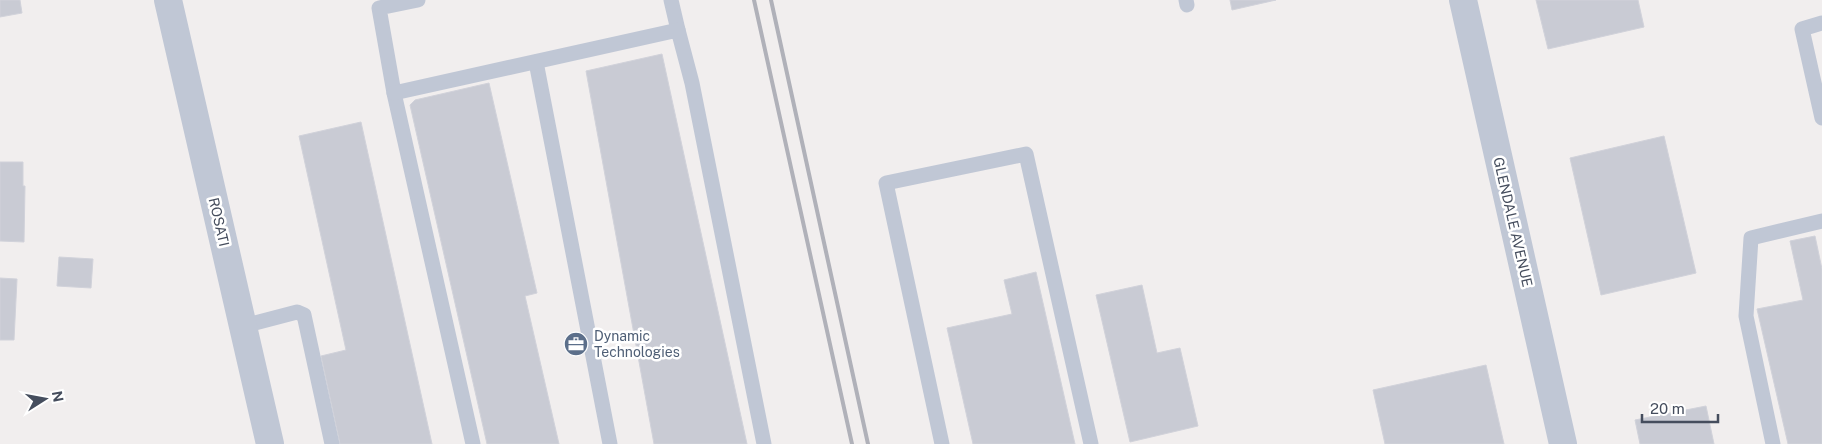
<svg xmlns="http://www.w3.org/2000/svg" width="1822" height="444" font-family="'Public Sans',sans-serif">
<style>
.building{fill:#c9cbd4;stroke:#d1d2da}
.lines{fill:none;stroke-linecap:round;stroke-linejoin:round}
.service{stroke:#c0c7d5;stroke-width:15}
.minor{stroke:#c0c7d5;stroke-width:28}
.rail{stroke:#b0b1b9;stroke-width:4}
.labels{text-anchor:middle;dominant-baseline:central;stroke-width:5;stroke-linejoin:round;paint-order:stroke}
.street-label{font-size:14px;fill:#454d5d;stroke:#fff}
.service-label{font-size:14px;fill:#4e5e75;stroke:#fff;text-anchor:start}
</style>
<rect width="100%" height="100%" fill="#f1eeee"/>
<g class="building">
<polygon points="0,0 20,0 22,13 0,17"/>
<polygon points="1230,0 1276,0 1232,10"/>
<polygon points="1536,0 1638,0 1644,27 1548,49"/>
<polygon points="662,54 747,444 654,444 586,71"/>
<polygon points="489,83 537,293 525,296 559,444 487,444 410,105 415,100"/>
<polygon points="361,122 432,444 340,444 321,356 346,350 299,136"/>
<polygon points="1664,136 1696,273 1601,295 1570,158"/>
<polygon points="0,162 23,162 23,186 25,186 24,242 0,241"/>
<polygon points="1815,236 1822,269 1822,444 1788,444 1757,309 1803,300 1790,241"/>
<polygon points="59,257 93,259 91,288 57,286"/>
<polygon points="1036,272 1075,444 973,444 947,328 1012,314 1004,280"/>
<polygon points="0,278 17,279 14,340 0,340"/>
<polygon points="1142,285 1157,353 1180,348 1198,426 1130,442 1096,295"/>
<polygon points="1486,365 1504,444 1385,444 1373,390"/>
<polygon points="1706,406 1714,444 1640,444 1635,420"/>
</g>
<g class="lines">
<g class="service">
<polyline points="418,0 379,8 394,93 473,444"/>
<polyline points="671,0 678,30"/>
<polyline points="1186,0 1187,5"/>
<polyline points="1822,23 1802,29 1822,118"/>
<polyline points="536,62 610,444"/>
<polyline points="394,93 678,30 692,83 764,444"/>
<polyline points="243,326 297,312 304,315 332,444"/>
<polyline points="942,444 886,183 1026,154 1091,444"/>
<polyline points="1773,444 1746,316 1751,238 1822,221"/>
</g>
<g class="minor">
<polyline points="168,0 270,444"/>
<polyline points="1463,0 1563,444"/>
</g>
<g class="rail">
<polyline points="754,0 852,444"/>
<polyline points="771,0 868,444"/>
</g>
</g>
<defs>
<g id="office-disc" transform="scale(1.25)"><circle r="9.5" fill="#5c6f8a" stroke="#fff"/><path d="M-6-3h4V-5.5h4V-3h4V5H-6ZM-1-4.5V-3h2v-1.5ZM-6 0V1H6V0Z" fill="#fff"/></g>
</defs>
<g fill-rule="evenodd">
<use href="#office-disc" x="576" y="344"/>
</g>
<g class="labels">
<g class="street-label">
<text transform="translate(219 222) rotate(77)">ROSATI</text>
<text transform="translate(1513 222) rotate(77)">GLENDALE AVENUE</text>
</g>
<g class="service-label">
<text x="594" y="336">Dynamic<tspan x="594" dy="16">Technologies</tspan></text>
</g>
</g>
<g transform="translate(45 399) rotate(79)" stroke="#ffffff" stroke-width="4" paint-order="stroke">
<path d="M0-4L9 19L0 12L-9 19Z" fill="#454d5d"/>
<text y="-8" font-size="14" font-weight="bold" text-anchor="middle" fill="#454d5d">N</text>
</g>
<path d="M1642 414v8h76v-8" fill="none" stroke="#454d5d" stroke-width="2.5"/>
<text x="1650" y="414" font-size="15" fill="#454d5d" stroke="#ffffff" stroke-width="4" paint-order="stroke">20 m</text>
</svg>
